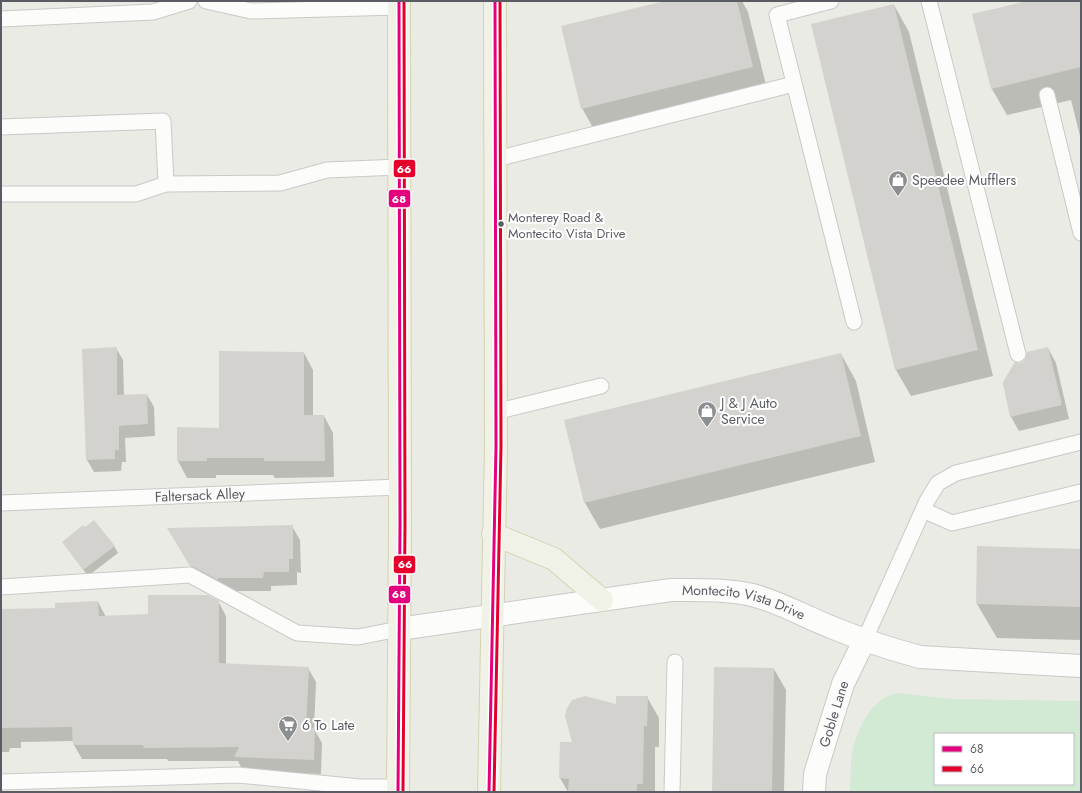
<svg xmlns="http://www.w3.org/2000/svg" width="1082" height="793" font-family="Jost,sans-serif">
<style>
.green{fill:#d2e9d4;fill-rule:evenodd}
.shadow{fill:#0003}
.building{fill:#d3d2cf}
.lines{fill:none;stroke-linecap:round;stroke-linejoin:round}
.lane-casing{stroke:#c9c9c8;stroke-width:17}
.street-casing{stroke:#c9c9c8;stroke-width:24}
.primary-casing{stroke:#d4d3b1;stroke-width:24}
.lane{stroke:#fcfcfb;stroke-width:15}
.street{stroke:#fcfcfb;stroke-width:22}
.primary{stroke:#f1f2e7;stroke-width:22}
.bus-1-casing{stroke:#fff;stroke-width:6}
.bus-2-casing{stroke:#fff;stroke-width:6}
.bus-1{stroke:#e5007d;stroke-width:3}
.bus-2{stroke:#e4002b;stroke-width:3}
.bus-dot{fill:#5a5c63;stroke:#fff;stroke-width:1.5}
.labels{text-anchor:middle;dominant-baseline:central;stroke-width:4;stroke-linejoin:round;paint-order:stroke}
.bus-label{font-size:13px;fill:#5a5c63;stroke:#fff;text-anchor:start}
.poi-label{font-size:14px;fill:#5a5c63;stroke:#fff;text-anchor:start}
.street-label{font-size:14px;fill:#5a5c63;stroke:#fff}
.line-badge{stroke:#fff;stroke-width:1.5}
.badge-label{font-size:11px;text-anchor:middle;font-weight:bold;fill:#fff}
</style>
<rect width="100%" height="100%" fill="#ebebe5"/>
<path class="green" d="M897,693L952,699L1081,701V792H850C851,779 850,761 853,748C859,726 872,698 897,693ZM935,734H1073V784H935Z"/>
<g class="shadow">
<polygon points="669,1 742,1 748,12 768,93 597,135 582,108"/>
<polygon points="1031,1 1081,1 1081,140 1071,100 1007,115 992,89"/>
<polygon points="894,5 909,32 993,376 911,396 896,370"/>
<polygon points="116,348 123,360 124,396 147,395 154,407 155,436 125,438 126,462 122,462 121,471 94,472 87,460 83,350"/>
<polygon points="1048,348 1056,363 1069,419 1019,431 1011,417 1003,383 1015,363 1020,364"/>
<polygon points="304,353 313,370 313,416 324,416 333,433 334,477 275,478 273,475 216,475 216,478 187,478 178,461 220,429"/>
<polygon points="841,354 856,381 875,462 600,529 585,503 565,421"/>
<polygon points="292,526 300,540 301,573 297,572 297,585 271,586 271,591 226,591 199,580 176,542"/>
<polygon points="63,542 114,546 118,553 88,576"/>
<polygon points="978,547 1081,550 1081,640 997,638 977,604"/>
<polygon points="218,601 226,616 226,665 308,668 316,682 314,729 322,743 321,774 243,771 238,761 168,761 167,759 82,759 74,745 74,741 21,742 21,748 10,748 9,752 1,752 1,610 56,609 98,602 106,617 149,615"/>
<polygon points="774,669 786,690 784,792 713,792"/>
<polygon points="647,697 659,718 659,747 655,747 655,792 568,792 560,778 573,743 617,705"/>
</g>
<g class="building">
<polygon points="665,1 737,1 753,67 581,109 561,26"/>
<polygon points="1027,1 1081,1 1081,67 991,89 972,14"/>
<polygon points="894,4 978,350 895,370 811,24"/>
<polygon points="117,347 117,395 147,394 148,424 119,426 119,450 115,450 115,459 86,460 82,349"/>
<polygon points="1048,347 1062,405 1010,417 1003,382 1015,362 1020,363 1024,361 1026,357 1027,352"/>
<polygon points="219,351 304,352 304,415 324,415 325,461 264,461 264,458 207,458 207,461 177,461 177,427 219,428"/>
<polygon points="841,353 861,436 584,503 564,420"/>
<polygon points="94,520 115,546 83,570 62,542 83,525 85,527"/>
<polygon points="293,525 293,559 289,559 289,572 264,572 263,578 218,578 218,580 194,567 190,566 167,528"/>
<polygon points="977,546 1081,549 1081,607 976,604"/>
<polygon points="148,595 208,595 219,601 219,663 309,667 306,728 315,728 314,760 234,757 239,747 144,748 143,745 73,745 72,727 1,728 1,609 55,608 55,603 98,601 99,616 148,614"/>
<polygon points="714,667 774,668 772,792 712,792"/>
<polygon points="585,696 616,704 616,696 648,696 647,726 644,726 643,784 637,784 637,792 568,792 569,779 559,778 560,742 572,742 565,716 566,710 572,700"/>
</g>
<g class="lines">
<g class="lane-casing">
<g id="lane">
<polyline points="206,1 251,11 399,7"/>
<polyline points="831,1 777,15 854,322"/>
<polyline points="929,1 1018,354"/>
<polyline points="1,19 153,12 189,1"/>
<polyline points="1047,95 1081,233"/>
<polyline points="1,127 163,121 166,184"/>
<polyline points="496,159 794,84"/>
<polyline points="1,194 136,194 166,184 280,183 327,170 399,167"/>
<polyline points="495,412 601,386"/>
<path id="s1" d="M1,503L399,487"/>
<polyline points="923,510 952,523 1081,492"/>
<polyline points="1,587 190,575 297,633 358,637 399,629"/>
<polyline points="865,639 927,501 938,483 956,473 1081,442"/>
<polyline points="1,782 238,775 360,787 398,787"/>
<polyline points="672,792 675,662"/>
</g>
</g>
<g class="street-casing">
<g id="street">
<path id="s2" d="M399,629L671,590C698,590 726,589 752,595C780,602 805,617 831,627C860,639 890,649 920,657L1081,666"/>
<path id="s3" d="M814,792L815,774L843,684L865,639"/>
</g>
</g>
<g class="primary-casing">
<g id="primary">
<polyline points="493,534 554,559 602,600"/>
<polyline points="398,792 400,525 399,1"/>
<polyline points="489,792 496,447 495,1"/>
</g>
</g>
<use href="#lane" class="lane"/>
<use href="#street" class="street"/>
<use href="#primary" class="primary"/>
<g class="bus-1-casing">
<g id="bus-1">
<polyline points="398,792 400,525 399,1"/>
<polyline points="489,792 496,447 495,1"/>
</g>
</g>
<g class="bus-2-casing">
<g id="bus-2">
<polyline points="403,792 405,525 404,1"/>
<polyline points="494,792 501,447 500,1"/>
</g>
</g>
<use href="#bus-1" class="bus-1"/>
<use href="#bus-2" class="bus-2"/>
</g>
<defs>
<g id="shop-pin" transform="scale(1)"><path d="M0 17L-7.5 6A9.5 9.5 0 1 1 7.5 6Z" fill="#8d8e90" stroke="#fff"/><path d="M-5-2.5h2.3a2.7 3.5 0 0 1 5.4 0H5L5.5 6h-11ZM-1.5-2.5h3a1.5 2.3 0 0 0-3 0Z" fill="#fff"/></g>
<g id="supermarket-pin" transform="scale(1)"><path d="M0 17L-7.5 6A9.5 9.5 0 1 1 7.5 6Z" fill="#8d8e90" stroke="#fff"/><path d="M-6-5.5h2.5l.6 2H6L4.5 2H-2.5L-4.4-4H-6ZM-1.5 3.2a1.3 1.3 0 1 0 .1 0ZM3 3.2a1.3 1.3 0 1 0 .1 0Z" fill="#fff"/></g>
</defs>
<g fill-rule="evenodd">
<use href="#shop-pin" x="898" y="180"/>
<use href="#shop-pin" x="707" y="411"/>
<use href="#supermarket-pin" x="288" y="725"/>
</g>
<circle class="bus-dot" cx="501" cy="224" r="3.5"/>
<g class="labels">
<g class="bus-label">
<text x="508" y="217">Monterey Road &amp;<tspan x="508" dy="16">Montecito Vista Drive</tspan></text>
</g>
<g class="poi-label">
<text x="912" y="180">Speedee Mufflers</text>
<text x="721" y="403">J &amp; J Auto<tspan x="721" dy="16">Service</tspan></text>
<text x="302" y="725">6 To Late</text>
</g>
<g class="street-label">
<text stroke="none"><textPath href="#s1" startOffset="199">Faltersack Alley</textPath></text>
<text stroke="none"><textPath href="#s2" startOffset="349">Montecito Vista Drive</textPath></text>
<text stroke="none"><textPath href="#s3" startOffset="81">Goble Lane</textPath></text>
</g>
</g>
<g class="line-badge">
<rect x="393" y="159" width="23" height="19" rx="4" fill="#e4002b"/>
<rect x="388" y="189" width="23" height="19" rx="4" fill="#e5007d"/>
<rect x="393" y="555" width="23" height="19" rx="4" fill="#e4002b"/>
<rect x="388" y="585" width="23" height="19" rx="4" fill="#e5007d"/>
</g>
<g class="badge-label">
<text x="404" y="173">66</text>
<text x="399" y="203">68</text>
<text x="405" y="568">66</text>
<text x="399" y="598">68</text>
</g>
<rect width="1082" height="793" fill="none" stroke="#5a5c63" stroke-width="4"/>
<rect x="934" y="733" width="140" height="52" fill="#ffffff" stroke="#bdbec1"/>
<rect x="942" y="746" width="20" height="6" fill="#e5007d" stroke="#bdbec1"/>
<text x="970" y="753" font-size="12" fill="#5a5c63">68</text>
<rect x="942" y="766" width="20" height="6" fill="#e4002b" stroke="#bdbec1"/>
<text x="970" y="773" font-size="12" fill="#5a5c63">66</text>
</svg>
